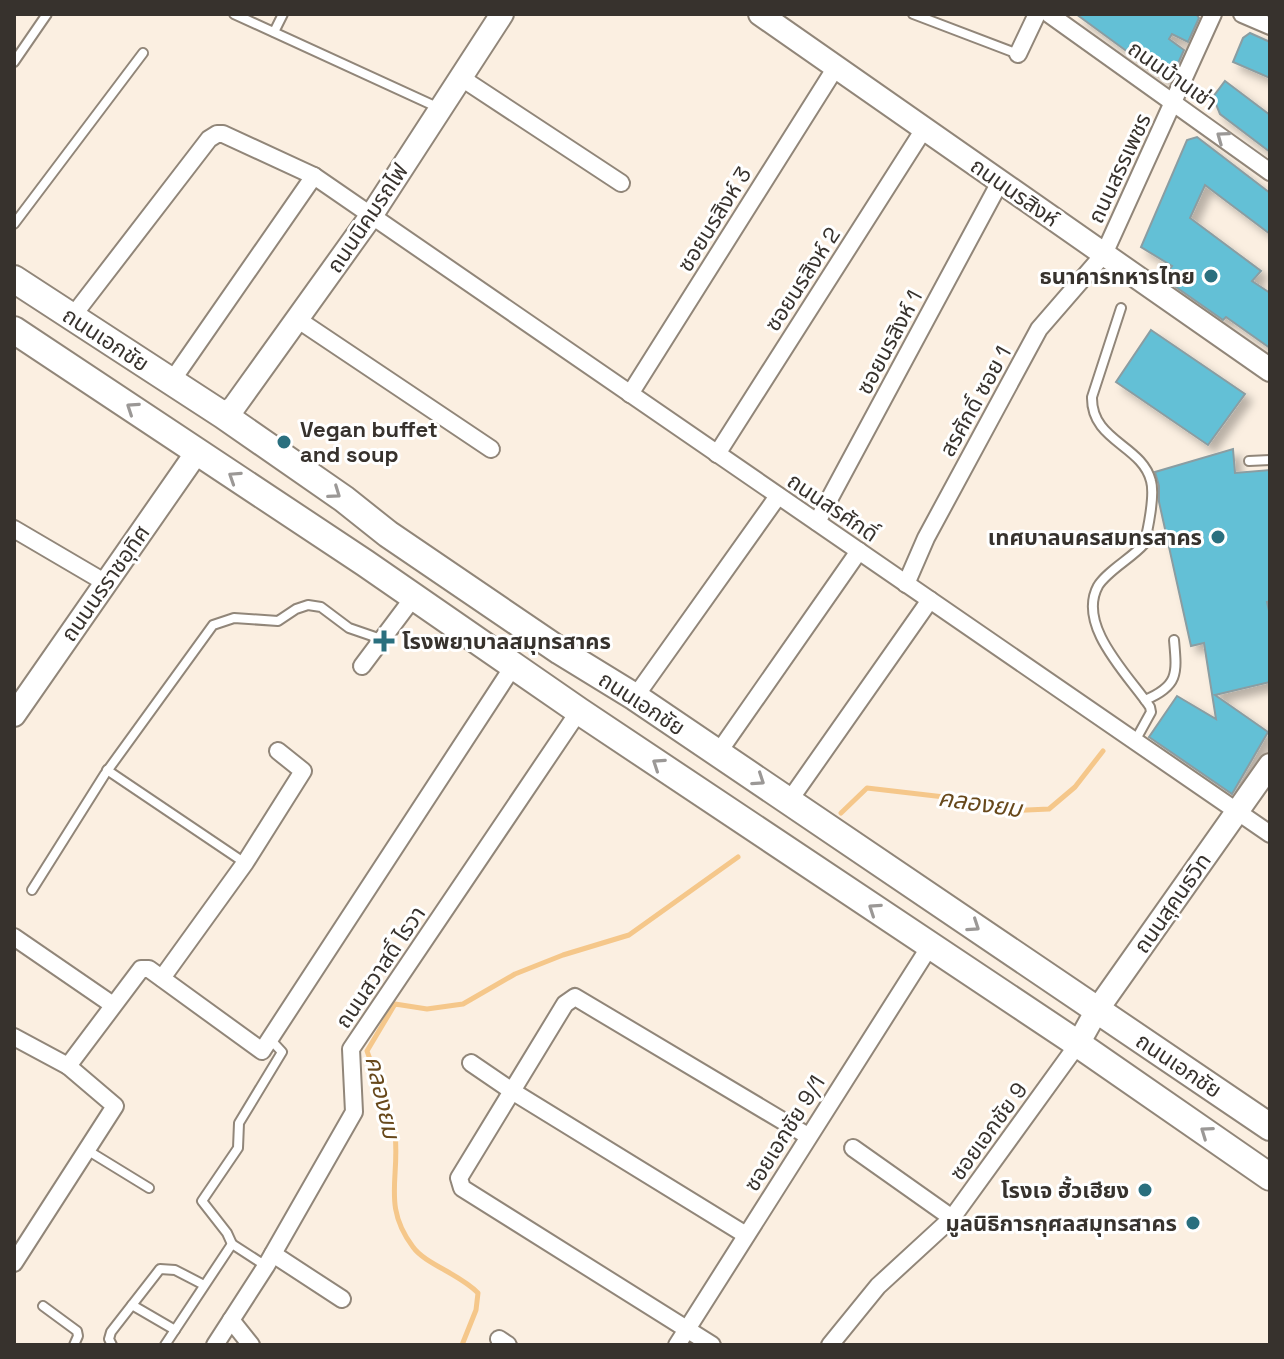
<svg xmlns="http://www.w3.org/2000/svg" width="1284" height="1359" font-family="'Space Grotesk','Noto Sans Thai',sans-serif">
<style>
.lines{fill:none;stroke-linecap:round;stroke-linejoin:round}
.stream{stroke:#f5c78a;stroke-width:5}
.building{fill:#63c0d6;stroke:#8a9da2;stroke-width:2;filter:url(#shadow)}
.lane-casing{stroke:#918679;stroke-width:12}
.street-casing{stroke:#918679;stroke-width:20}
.secondary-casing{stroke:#918679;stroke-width:26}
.primary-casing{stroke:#918679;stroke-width:30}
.lane{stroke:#fff;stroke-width:8}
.street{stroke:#fff;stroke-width:16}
.secondary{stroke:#fff;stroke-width:22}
.primary{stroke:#fff;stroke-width:26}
.oneway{stroke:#9b9896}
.poi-dot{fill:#2a6f7e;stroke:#fff;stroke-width:3}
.labels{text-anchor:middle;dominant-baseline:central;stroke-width:6;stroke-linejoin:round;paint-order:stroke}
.street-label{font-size:22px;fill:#37322d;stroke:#fff}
.poi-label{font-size:22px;font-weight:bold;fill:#37322d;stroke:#fff;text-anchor:end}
.water-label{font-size:24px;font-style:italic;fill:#67481b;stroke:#fff}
</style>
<defs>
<filter id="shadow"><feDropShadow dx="7" dy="7" stdDeviation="4" flood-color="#0004"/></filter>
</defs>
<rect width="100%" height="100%" fill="#fbefe1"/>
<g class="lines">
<g class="stream">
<polyline points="841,813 867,788 970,800 1007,811 1049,809 1075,787 1103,751"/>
<path d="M462,1345L476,1310L478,1293C460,1274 425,1264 413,1247C382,1206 400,1178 395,1134C392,1111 375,1074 367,1051L395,1004L427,1009L463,1004L515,974L563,955L629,935L738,857"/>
</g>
</g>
<g class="building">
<polygon points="1076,14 1196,14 1199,18 1188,42 1172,34 1169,39 1184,50 1171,79 1166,80"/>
<polygon points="1250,33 1270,42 1270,78 1233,62 1243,38"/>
<polygon points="1225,81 1270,115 1270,152 1220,114 1213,97"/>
<polygon points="1197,137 1270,193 1270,234 1205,185 1190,218 1261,271 1252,281 1270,293 1270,348 1226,317 1223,320 1163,278 1172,266 1141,247 1187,140"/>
<polygon points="1151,330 1245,394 1208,445 1116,382"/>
<polygon points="1233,449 1235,473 1270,470 1270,601 1267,602 1270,615 1270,682 1215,695 1268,732 1232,794 1149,737 1177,696 1216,719 1204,643 1191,646 1159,502 1159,486 1155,472"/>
</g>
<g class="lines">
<g class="lane-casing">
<g id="lane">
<polyline points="234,14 439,108"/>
<polyline points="913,14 1018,54"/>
<polyline points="274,32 283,14"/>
<polyline points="14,62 47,14"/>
<polyline points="14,224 143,53"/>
<path d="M1121,308L1092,397C1091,441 1142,445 1151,481C1155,495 1148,530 1144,544C1132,558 1107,571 1098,586C1076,626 1130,677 1150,707L1151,712L1135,741"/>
<polyline points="1249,461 1270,460"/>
<path d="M1145,700C1179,686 1177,673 1174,640"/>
<polyline points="107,770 245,863"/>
<polyline points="32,890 105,774 213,625 234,618 278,621 296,609 308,605 321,607 349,628 381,639"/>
<polyline points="87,1150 149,1188"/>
<polyline points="232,1244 227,1233 202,1201 238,1148 239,1123 282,1052 270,1039"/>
<polyline points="132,1305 175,1330"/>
<polyline points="43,1306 77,1331 78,1336 74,1345"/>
<polyline points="112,1345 109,1339 111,1332 160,1269 175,1270 204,1285"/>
<polyline points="165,1345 232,1244 266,1266"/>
</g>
</g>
<g class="street-casing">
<g id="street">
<polyline points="1049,14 1270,172"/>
<polyline points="1242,14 1270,26"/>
<polyline points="1018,54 1037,14"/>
<polyline points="460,77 621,183"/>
<polyline points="72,317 209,139 217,134 223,134 314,176 1270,834"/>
<polyline points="297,319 491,449"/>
<polyline points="171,382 314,176"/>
<polyline points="630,394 836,67"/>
<polyline points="717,454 924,129"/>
<polyline points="817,522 1000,182"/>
<polyline points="14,529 106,583"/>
<polyline points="906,584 926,538 1039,329 1104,254 1213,14"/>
<polyline points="362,666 413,598"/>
<polyline points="635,697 778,496"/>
<polyline points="718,753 859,551"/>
<polyline points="789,801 930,600"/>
<polyline points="14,937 113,1005"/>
<polyline points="162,978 245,863 303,771 278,751"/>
<polyline points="14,1037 68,1066 115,1106 14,1263"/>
<polyline points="471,1063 512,1091 746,1235"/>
<polyline points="68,1066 141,969 149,969 262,1051 514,665"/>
<polyline points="853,1148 952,1218"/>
<polyline points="273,1254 342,1299"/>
<polyline points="231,1320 251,1345"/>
<polyline points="499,1339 508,1345"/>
<polyline points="215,1345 266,1266 354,1112 351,1049 579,711"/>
<polyline points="677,1345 930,946"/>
<polyline points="712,1345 462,1188 459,1178 565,1004 575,997 808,1136"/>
<polyline points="830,1345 878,1286 952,1218 1078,1044"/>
</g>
</g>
<g class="secondary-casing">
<g id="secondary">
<polyline points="760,14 1270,370"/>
<polyline points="223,415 234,407 371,216 502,14"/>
<polyline points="14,715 197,452"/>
<polyline points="1078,1044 1097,1010 1270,765"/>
</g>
</g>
<g class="primary-casing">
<g id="primary">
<polyline points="14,279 223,415 344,499 388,534 560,651 635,697 1270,1127"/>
<polyline points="14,330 365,563 579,711 1078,1044 1270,1177"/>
</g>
</g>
<use href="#lane" class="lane"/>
<use href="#street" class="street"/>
<use href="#secondary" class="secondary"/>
<use href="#primary" class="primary"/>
</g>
<defs><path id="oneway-chevron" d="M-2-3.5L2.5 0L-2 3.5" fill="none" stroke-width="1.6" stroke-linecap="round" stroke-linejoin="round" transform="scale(2)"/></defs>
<g class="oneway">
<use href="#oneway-chevron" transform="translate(1222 137) rotate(-144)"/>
<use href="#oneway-chevron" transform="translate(132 408) rotate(-146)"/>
<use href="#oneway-chevron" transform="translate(234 477) rotate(-147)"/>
<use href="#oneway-chevron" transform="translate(335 493) rotate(35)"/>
<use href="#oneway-chevron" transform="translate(658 764) rotate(-146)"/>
<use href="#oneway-chevron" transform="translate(759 780) rotate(34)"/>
<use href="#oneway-chevron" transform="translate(874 909) rotate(-146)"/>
<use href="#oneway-chevron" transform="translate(974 926) rotate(34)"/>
<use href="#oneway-chevron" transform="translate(1206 1132) rotate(-145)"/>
</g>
<g class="poi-dot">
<circle cx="1211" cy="276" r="8"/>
<circle cx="284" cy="442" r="8"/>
<circle cx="1218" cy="537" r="8"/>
<path d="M380 629h8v8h8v8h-8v8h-8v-8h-8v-8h8z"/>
<circle cx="1145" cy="1190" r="8"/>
<circle cx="1193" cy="1223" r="8"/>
</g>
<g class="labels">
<g class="street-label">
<text transform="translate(1173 75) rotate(35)">ถนนบ้านเช่า</text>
<text transform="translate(1119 168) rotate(-65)">ถนนสรรเพชร</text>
<text transform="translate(1015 192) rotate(35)">ถนนนรสิงห์</text>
<text transform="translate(367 218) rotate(-56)">ถนนนิคมรถไฟ</text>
<text transform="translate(714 219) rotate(-58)">ซอยนรสิงห์ 3</text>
<text transform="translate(802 279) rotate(-57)">ซอยนรสิงห์ 2</text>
<text transform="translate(106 339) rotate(33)">ถนนเอกชัย</text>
<text transform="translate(889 342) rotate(-62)">ซอยนรสิงห์ 1</text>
<text transform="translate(975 401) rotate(-61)">สรศักดิ์ ซอย 1</text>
<text transform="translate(833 507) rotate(34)">ถนนสรศักดิ์</text>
<text transform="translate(105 583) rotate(-55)">ถนนนรราชอุทิศ</text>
<text transform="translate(642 703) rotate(33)">ถนนเอกชัย</text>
<text transform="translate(1172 903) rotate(-55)">ถนนสุคนธวิท</text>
<text transform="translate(380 967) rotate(-56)">ถนนสวาสดิ์ ไรวา</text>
<text transform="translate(1179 1065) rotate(34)">ถนนเอกชัย</text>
<text transform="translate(988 1131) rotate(-54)">ซอยเอกชัย 9</text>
<text transform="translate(784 1133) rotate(-58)">ซอยเอกชัย 9/1</text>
</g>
<g class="poi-label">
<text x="1195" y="276">ธนาคารทหารไทย</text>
<text x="300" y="429" text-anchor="start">Vegan buffet<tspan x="300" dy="25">and soup</tspan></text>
<text x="1202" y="537">เทศบาลนครสมทรสาคร</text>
<text x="402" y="641" text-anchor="start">โรงพยาบาลสมุทรสาคร</text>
<text x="1129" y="1190">โรงเจ ฮั้วเฮียง</text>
<text x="1177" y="1223">มูลนิธิการกุศลสมุทรสาคร</text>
</g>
<g class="water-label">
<text transform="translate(980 803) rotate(8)">คลองยม</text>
<text transform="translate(383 1097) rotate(77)">คลองยม</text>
</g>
</g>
<rect width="1284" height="1359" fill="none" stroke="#37322d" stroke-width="32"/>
</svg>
